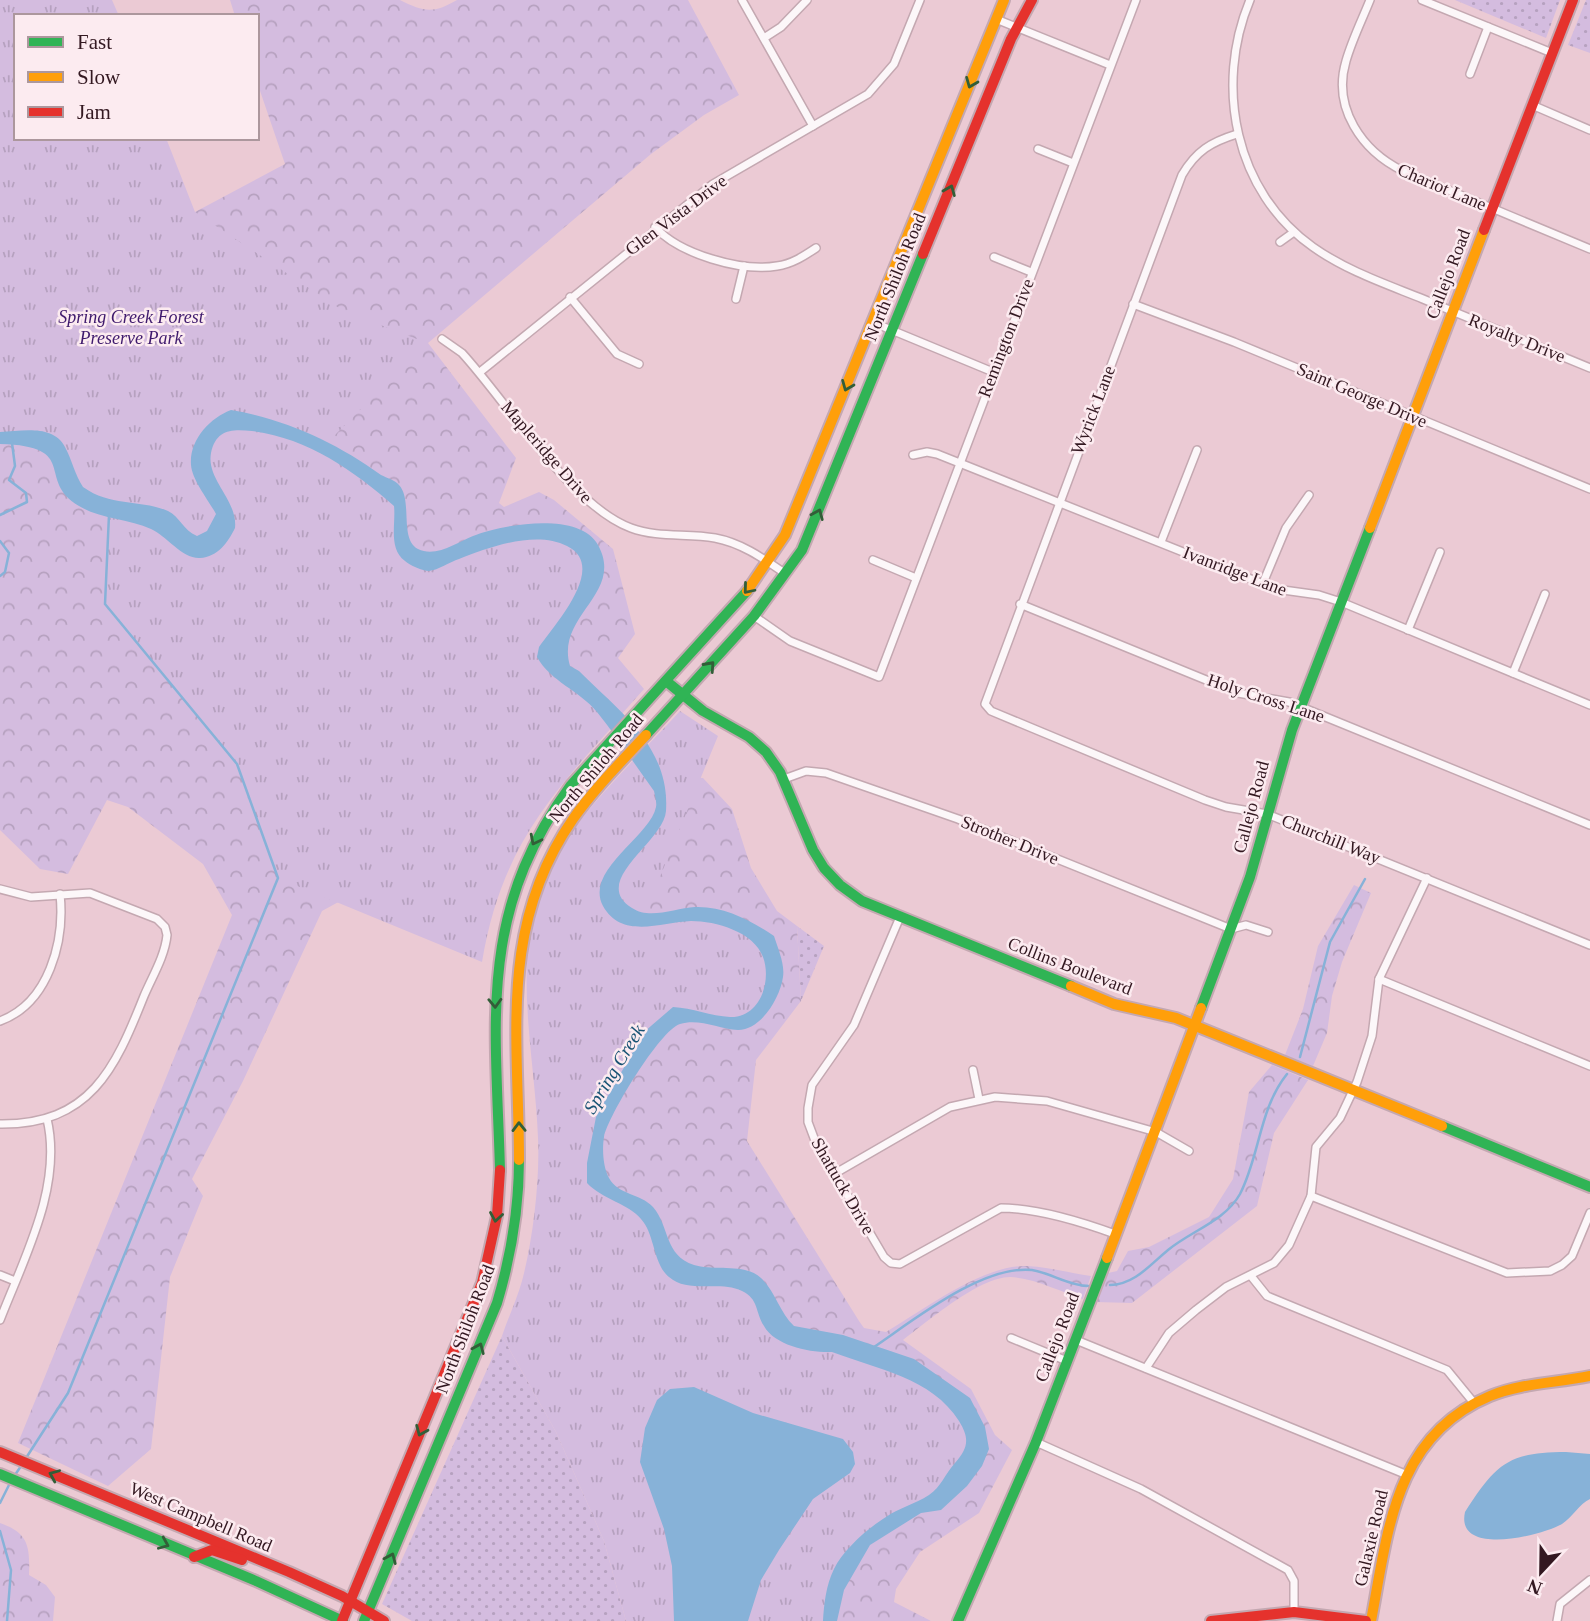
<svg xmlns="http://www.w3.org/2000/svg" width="1590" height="1621" font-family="Georgia,serif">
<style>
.grass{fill:url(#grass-dots)}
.forest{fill:url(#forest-crowns)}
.park{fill:url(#park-tufts)}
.water{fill:#87b2d8}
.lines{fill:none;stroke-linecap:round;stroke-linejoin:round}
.stream{stroke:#87b2d8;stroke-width:2.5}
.street-casing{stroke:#c4a8b1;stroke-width:10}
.fast-casing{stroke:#c4a8b1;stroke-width:14}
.slow-casing{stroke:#c4a8b1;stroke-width:14}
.jam-casing{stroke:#c4a8b1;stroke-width:14}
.street{stroke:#fcf7f9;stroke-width:7}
.fast{stroke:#30b455;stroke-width:10}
.slow{stroke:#ff9f0a;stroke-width:10}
.jam{stroke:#e5322d;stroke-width:10}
.oneway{stroke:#325e38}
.labels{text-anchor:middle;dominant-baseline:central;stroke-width:5;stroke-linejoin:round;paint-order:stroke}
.street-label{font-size:18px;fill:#331821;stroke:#fcebf0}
.park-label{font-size:18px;font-style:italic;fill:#3f1a6d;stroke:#fcebf0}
.water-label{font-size:19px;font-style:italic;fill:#195374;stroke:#fcebf0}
</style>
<defs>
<pattern id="grass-dots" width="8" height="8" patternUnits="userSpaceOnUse" patternTransform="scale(1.75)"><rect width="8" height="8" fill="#d4bcdf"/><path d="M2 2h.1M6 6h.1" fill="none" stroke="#b6a1bf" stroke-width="1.8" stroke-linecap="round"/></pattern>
<pattern id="forest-crowns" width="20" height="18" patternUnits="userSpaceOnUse" patternTransform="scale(1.75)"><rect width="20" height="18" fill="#d4bcdf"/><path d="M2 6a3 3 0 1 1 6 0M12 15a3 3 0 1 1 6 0" fill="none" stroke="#b6a1bf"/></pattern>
<pattern id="park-tufts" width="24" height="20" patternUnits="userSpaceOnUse" patternTransform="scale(1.75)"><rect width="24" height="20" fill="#d4bcdf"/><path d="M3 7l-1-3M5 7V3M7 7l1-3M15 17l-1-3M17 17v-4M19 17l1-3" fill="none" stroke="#b6a1bf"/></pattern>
</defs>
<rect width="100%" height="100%" fill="#ebcad4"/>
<g class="grass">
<polygon points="1455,0 1560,0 1546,38"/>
<polygon points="1586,0 1590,0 1590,53 1568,45"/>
<polygon points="797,926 824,946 801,1001"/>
<polygon points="502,1336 556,1432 604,1541 626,1621 412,1621 382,1604"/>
</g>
<g class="forest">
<path d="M230,0H400C424,12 433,14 457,0H688L739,95L704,115L651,154L428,343L516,458L499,503L504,507L539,492L554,500L613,549L635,634L618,658L644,689L566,777L322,911L243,1081L192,1179L203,1196L170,1277L151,1449L108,1486L18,1443L232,915L203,864L128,807L107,800L68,874L40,869L0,830V329L195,212L285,164L257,82V16H235Z"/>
<path d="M689,777L703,778L732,809L751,868L777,911L797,926L801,1001L756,1060L747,1141L859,1321L864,1328L886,1332C923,1310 984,1264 1027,1266C1048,1267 1070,1273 1091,1276L1083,1299C1061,1292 1034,1278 1010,1277C979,1277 927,1322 903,1340L971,1389L995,1435L1012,1450L979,1513L920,1552L896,1589L894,1602L931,1621H763L554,1205L555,1127Z"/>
<polygon points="1354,885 1371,893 1342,962 1332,996 1327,1033 1313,1066 1285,1055 1303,1009 1318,946"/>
<polygon points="1272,1065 1308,1080 1274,1133 1257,1206 1132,1303 1095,1302 1108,1273 1117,1271 1128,1251 1149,1247 1209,1217 1233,1179 1249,1092"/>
<path d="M0,1523C29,1533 30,1547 29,1575L46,1585L55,1597L53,1621H0Z"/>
</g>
<g class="park">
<path d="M0,0H112L119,16H16V138H166L195,212L342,310L427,343L326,444L398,505L408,551L429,556L533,527L590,557L593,575L553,657L617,722C545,800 500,854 482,962L278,878L237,764L105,604L109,509L74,490L59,444L0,435Z"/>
<path d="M680,711L718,736L643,918H732L771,955L766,1003L748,1020L673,1014L602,1120L594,1171L655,1230L686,1272L744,1279L774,1322L857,1343L971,1414L969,1469L863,1544L838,1584L831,1621H626L604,1541L556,1432L502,1336C508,1318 517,1299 522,1281C533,1240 540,1180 538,1138C535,1054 511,962 543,880C564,826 640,755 680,711Z"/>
</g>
<g class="water">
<path d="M231,410C285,419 337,443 381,475C387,478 395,480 399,485C413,500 399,539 418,549C436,558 458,542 473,536C503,524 580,511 598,545C625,594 555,615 570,666L579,671C620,712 670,747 666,811C664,842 589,881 632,908C650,920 675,908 695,907C724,906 750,920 774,936C778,949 785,964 783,977C780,998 761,1030 738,1030C719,1029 699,1018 680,1024C660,1030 608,1116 604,1137C602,1149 603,1167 609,1178C618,1195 640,1193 653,1207C670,1227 664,1255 694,1265C714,1271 746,1263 761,1278C775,1291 780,1313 794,1326L843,1335L914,1359L970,1398L985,1427L989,1449L982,1466L967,1486L941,1510L921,1513L870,1545L844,1590L837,1621H823C824,1604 826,1585 834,1569C843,1550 868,1528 886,1517C899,1508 915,1504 929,1495C941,1487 945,1474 955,1463C968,1448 970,1439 959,1421C932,1378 877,1369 832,1352C811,1353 775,1346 764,1326C755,1312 759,1299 742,1291C720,1280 688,1294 669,1277C653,1264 655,1234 641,1219C629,1204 602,1199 587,1183V1163L596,1117L644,1032L673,1007C692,1008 711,1016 730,1017C760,1018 772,981 763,957C754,932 716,921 691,921C662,922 622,940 603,906C584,870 650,837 656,807C657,803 655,796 654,791C635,765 617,737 597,712C579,690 551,682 537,657L539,647C556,623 608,566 567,546C536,530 489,547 459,559C450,562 438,570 429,571C423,571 409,565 405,561C388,548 396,524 394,506C353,470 307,438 252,431C232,429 216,429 211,453C206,480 238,500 235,528C228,542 218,557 200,558C182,559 167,536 151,529C129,519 100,519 79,506C35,480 81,446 0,444V432C22,431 53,424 65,447C72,460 75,475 83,487C111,507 139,499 168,511C180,517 183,530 197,536L207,531L216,514C209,501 192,480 191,465C189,440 210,418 231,410Z"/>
<polygon points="694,1387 753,1413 843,1439 853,1452 855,1464 850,1473 813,1499 779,1550 761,1580 748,1621 674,1621 672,1566 664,1529 640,1462 645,1428 657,1400 670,1389"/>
<path d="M1566,1452L1590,1454V1499C1579,1504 1573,1517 1562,1524C1541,1536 1455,1557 1465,1512C1496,1464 1508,1452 1566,1452Z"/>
</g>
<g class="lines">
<g class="stream">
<polyline points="0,515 27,502 26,493 9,480 15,466 12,443"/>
<polyline points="0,541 9,553 5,572 0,576"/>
<polyline points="1300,1057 1330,942 1365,879"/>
<path d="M1110,1285C1134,1285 1151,1264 1168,1250C1191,1231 1225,1221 1240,1194C1260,1155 1259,1109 1287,1074"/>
<path d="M874,1347C914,1320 982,1265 1032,1270C1051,1273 1069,1286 1089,1286"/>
<polyline points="26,1458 68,1393 278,878 237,764 105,604 109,515"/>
<polyline points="15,1475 23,1463"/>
<polyline points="0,1503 11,1481"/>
<polyline points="0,1531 11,1570 7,1621"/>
</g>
<g class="street-casing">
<g id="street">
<polyline points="742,0 813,126"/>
<path d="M1250,0C1214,86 1235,192 1313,247C1347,271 1386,284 1423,299C1479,322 1534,345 1590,368"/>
<path d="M1370,0C1362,20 1352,40 1346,61C1332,108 1362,151 1403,171L1590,249"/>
<polyline points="1422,0 1552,53"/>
<polyline points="996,19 1110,65"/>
<polyline points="764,38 781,27 807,0"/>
<polyline points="1470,74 1488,27"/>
<polyline points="1532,105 1590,130"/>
<path d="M1237,134C1211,142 1196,151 1182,175L985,704L991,711L1205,800L1226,807L1267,814L1590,945"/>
<polyline points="1038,149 1073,163"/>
<path d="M655,227C679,254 741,272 777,266C792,264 804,256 816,248"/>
<polyline points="1280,242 1294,232"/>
<polyline points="994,257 1031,272"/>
<polyline points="570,297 617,354 639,364"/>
<polyline points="736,299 744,266"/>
<polyline points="1133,304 1234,342 1590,489"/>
<polyline points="872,322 993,372"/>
<path d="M442,339L462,353C507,402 571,506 631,528C658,538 687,533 715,538C742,543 764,559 786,574"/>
<polyline points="480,372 713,184 868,94 894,64 920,0"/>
<polyline points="913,455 927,452 937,454 1276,589 1319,595 1341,602 1590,705"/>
<polyline points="1161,542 1197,450"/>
<polyline points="873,560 916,578"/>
<polyline points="1263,583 1286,528 1309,495"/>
<polyline points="1020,604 1238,693 1289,702 1590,825"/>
<polyline points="754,616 790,641 879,677 1136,0"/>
<polyline points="1408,630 1440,552"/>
<polyline points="1513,673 1545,594"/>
<polyline points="784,779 806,771 826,773 958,819 1231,929 1246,925 1268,932"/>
<path d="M0,889L31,897L90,893L157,919L165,927L167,935C165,956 152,977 144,996C115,1069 90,1125 0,1124"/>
<path d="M900,917L854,1025L812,1085L808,1108V1122L814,1138L884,1257L891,1263L900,1264L1001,1208C1036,1208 1082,1222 1115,1234"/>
<polyline points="1379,979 1590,1066"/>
<path d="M0,1021C49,1003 65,941 60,894"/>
<polyline points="973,1070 979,1099"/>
<polyline points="834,1174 950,1107 995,1097 1047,1101 1156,1132 1189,1151"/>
<polyline points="1311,1196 1507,1273 1550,1271 1562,1265 1572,1256 1590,1213"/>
<polyline points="0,1275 15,1281"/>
<polyline points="1251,1276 1267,1296 1447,1370 1474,1403"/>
<path d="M0,1320C24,1258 63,1186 47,1119"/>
<polyline points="1011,1338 1067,1361"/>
<polyline points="1076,1340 1405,1474"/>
<polyline points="1146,1368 1169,1333 1196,1310 1226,1287 1274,1263 1289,1245 1311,1196 1316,1147 1340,1118 1357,1082 1372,1036 1379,979 1427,878"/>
<polyline points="1036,1442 1141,1489 1288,1570 1294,1581 1294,1612"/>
<polyline points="1557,1621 1560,1604 1590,1580"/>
</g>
</g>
<g class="fast-casing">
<g id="fast">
<polyline points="666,681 703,711 749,737 766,752 780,772 813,850 824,868 840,885 862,901 1071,986"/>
<polyline points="646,735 754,616 802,550 923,254"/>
<polyline points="1201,1008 1250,877 1292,730 1370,528"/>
<polyline points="1442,1126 1590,1187"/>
<path d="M500,1170C496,1021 477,914 571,785L747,591"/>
<polyline points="0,1474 256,1581 343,1621"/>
<path d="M364,1621L497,1303C511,1256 519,1210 519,1160"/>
<polyline points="958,1621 1036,1442 1107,1258"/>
</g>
</g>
<g class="slow-casing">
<g id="slow">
<polyline points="1370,528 1484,230"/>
<polyline points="747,591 785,535 1004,0"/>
<polyline points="1071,986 1114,1004 1176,1018 1442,1126"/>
<path d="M519,1160C519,1038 498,927 573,819C594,789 621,762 646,735"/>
<polyline points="1107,1258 1201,1008"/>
<path d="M1371,1621C1388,1532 1394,1436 1490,1396C1521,1383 1557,1383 1590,1376"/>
</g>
</g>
<g class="jam-casing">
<g id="jam">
<polyline points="1484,230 1573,0"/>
<polyline points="923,254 1011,39 1032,0"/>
<polyline points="0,1452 289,1572 342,1596 384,1621"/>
<polyline points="194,1557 212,1550 242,1560"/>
<polyline points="342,1621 482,1283 497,1216 500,1170"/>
<polyline points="1211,1621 1294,1612 1366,1621"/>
</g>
</g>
<use href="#street" class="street"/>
<use href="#fast" class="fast"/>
<use href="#slow" class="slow"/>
<use href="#jam" class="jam"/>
</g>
<defs><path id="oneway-chevron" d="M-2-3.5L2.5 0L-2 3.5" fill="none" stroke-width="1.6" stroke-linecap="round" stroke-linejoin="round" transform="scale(1.75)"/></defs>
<g class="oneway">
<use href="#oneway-chevron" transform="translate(971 83) rotate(112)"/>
<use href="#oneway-chevron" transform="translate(950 190) rotate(-68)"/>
<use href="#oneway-chevron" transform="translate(847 386) rotate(112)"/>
<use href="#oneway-chevron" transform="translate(818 514) rotate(-67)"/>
<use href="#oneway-chevron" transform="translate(748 589) rotate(130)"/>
<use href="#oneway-chevron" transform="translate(710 666) rotate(-48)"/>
<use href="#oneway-chevron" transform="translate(535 840) rotate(117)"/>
<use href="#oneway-chevron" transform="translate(495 1003) rotate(88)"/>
<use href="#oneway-chevron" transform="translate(519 1127) rotate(-91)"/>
<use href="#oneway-chevron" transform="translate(496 1217) rotate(99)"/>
<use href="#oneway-chevron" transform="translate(479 1348) rotate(-67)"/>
<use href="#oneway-chevron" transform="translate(421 1431) rotate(113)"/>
<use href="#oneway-chevron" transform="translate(54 1475) rotate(-157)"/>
<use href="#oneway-chevron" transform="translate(164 1544) rotate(23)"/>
<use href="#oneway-chevron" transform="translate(391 1558) rotate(-67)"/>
</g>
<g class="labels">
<g class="street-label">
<text transform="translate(1442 187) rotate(23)">Chariot Lane</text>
<text transform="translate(676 215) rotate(-37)">Glen Vista Drive</text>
<text transform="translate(1448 274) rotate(-69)">Callejo Road</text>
<text transform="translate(895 277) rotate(-68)">North Shiloh Road</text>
<text transform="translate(1006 338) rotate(-69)">Remington Drive</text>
<text transform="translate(1517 338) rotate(22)">Royalty Drive</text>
<text transform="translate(1362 395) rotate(23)">Saint George Drive</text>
<text transform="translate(1093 410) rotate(-69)">Wyrick Lane</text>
<text transform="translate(547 452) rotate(49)">Mapleridge Drive</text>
<text transform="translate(1235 571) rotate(21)">Ivanridge Lane</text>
<text transform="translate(1266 698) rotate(18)">Holy Cross Lane</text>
<text transform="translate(596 768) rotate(-50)">North Shiloh Road</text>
<text transform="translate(1251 807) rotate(-75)">Callejo Road</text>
<text transform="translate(1331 839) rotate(22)">Churchill Way</text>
<text transform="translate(1010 840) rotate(22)">Strother Drive</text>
<text transform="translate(1070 966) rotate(21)">Collins Boulevard</text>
<text transform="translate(843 1186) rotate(60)">Shattuck Drive</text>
<text transform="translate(465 1329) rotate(-69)">North Shiloh Road</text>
<text transform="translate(1057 1337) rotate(-69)">Callejo Road</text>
<text transform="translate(201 1517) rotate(23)">West Campbell Road</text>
<text transform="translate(1371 1538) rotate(-77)">Galaxie Road</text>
</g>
<g class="park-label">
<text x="131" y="317">Spring Creek Forest<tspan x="131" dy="21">Preserve Park</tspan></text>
</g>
<g class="water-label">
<text transform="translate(614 1069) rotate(-59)">Spring Creek</text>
</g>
</g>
<rect x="14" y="14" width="245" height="126" fill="#fcebf0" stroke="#ac979d" stroke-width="2"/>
<rect x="28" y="37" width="35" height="10" fill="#30b455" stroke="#ac979d" stroke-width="2"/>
<text x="77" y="49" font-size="21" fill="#331821">Fast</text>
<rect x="28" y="72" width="35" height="10" fill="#ff9f0a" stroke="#ac979d" stroke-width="2"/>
<text x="77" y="84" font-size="21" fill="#331821">Slow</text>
<rect x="28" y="107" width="35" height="10" fill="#e5322d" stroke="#ac979d" stroke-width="2"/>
<text x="77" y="119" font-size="21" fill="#331821">Jam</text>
<g transform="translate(1541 1572) rotate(202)" stroke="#fcebf0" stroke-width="5" paint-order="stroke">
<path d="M0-5L12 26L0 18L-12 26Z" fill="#331821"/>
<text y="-10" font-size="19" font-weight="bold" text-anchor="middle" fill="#331821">N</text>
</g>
</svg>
